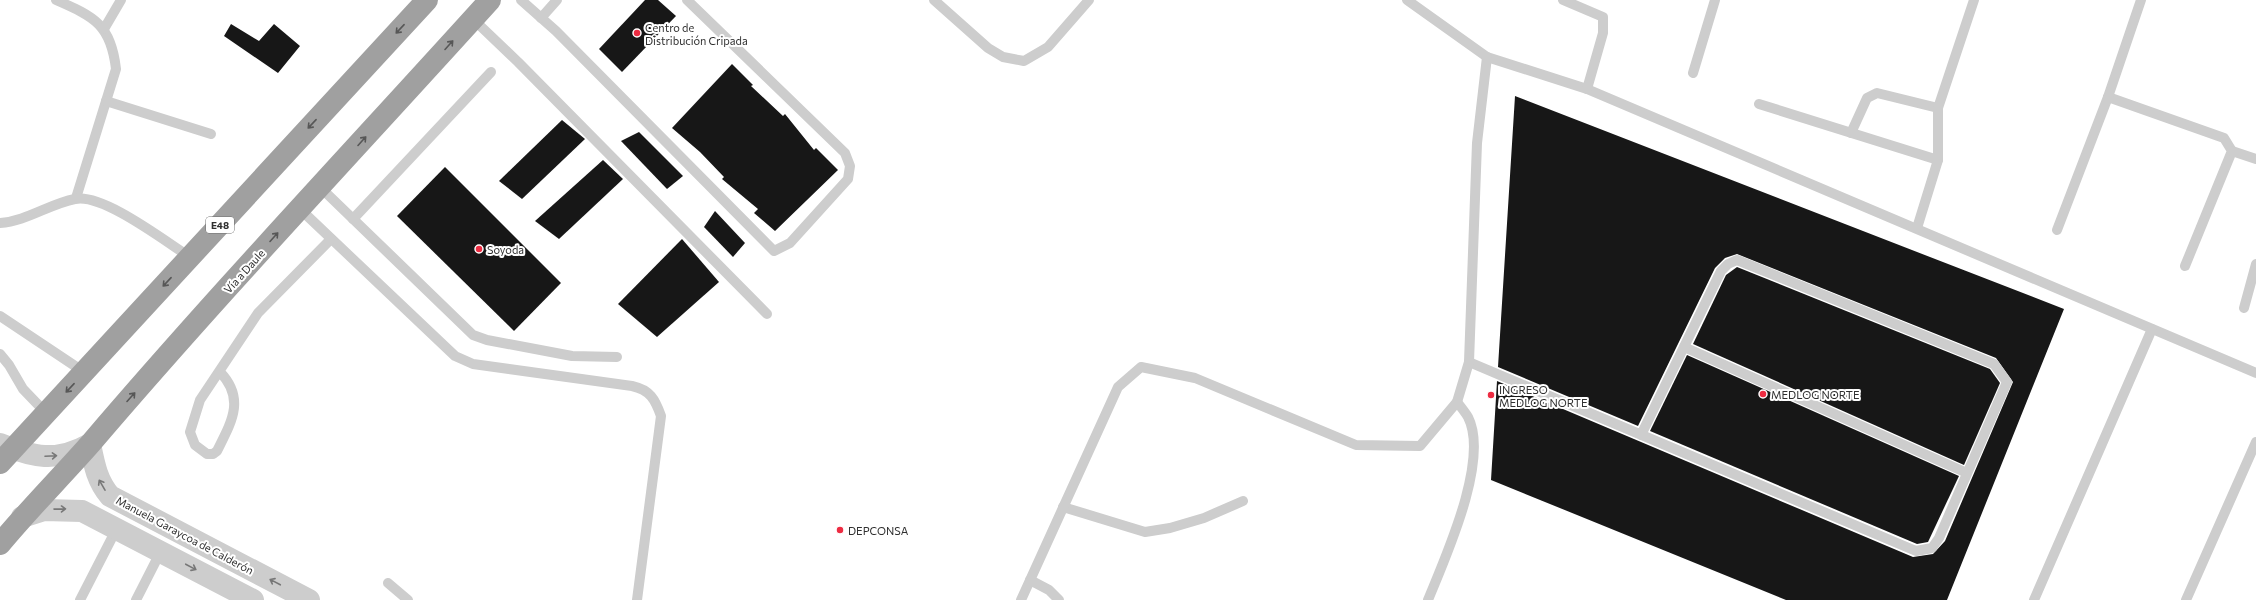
<svg xmlns="http://www.w3.org/2000/svg" width="2256" height="600" font-family="Commissioner,sans-serif">
<style>
.building{fill:#171717}
.lines{fill:none;stroke-linecap:round;stroke-linejoin:round}
.service{stroke:#cdcdcd;stroke-width:10}
.tertiary{stroke:#cdcdcd;stroke-width:22}
.trunk{stroke:#a0a0a0;stroke-width:22}
.oneway{stroke:#575757}
.oneway2{stroke:#777}
.poi-dot{fill:#ed2c42;stroke:#fff;stroke-width:1.5}
.labels{text-anchor:middle;dominant-baseline:central;stroke-width:4;stroke-linejoin:round;paint-order:stroke}
.shield{fill:#fff;stroke:#6e6e6e;stroke-width:1}
.shield-label{font-size:10px;font-weight:bold;fill:#303030}
.poi-label{font-size:11px;fill:#303030;stroke:#fff;text-anchor:start}
.street-label{font-size:11px;fill:#303030;stroke:#fff}
</style>
<rect width="100%" height="100%" fill="#fff"/>
<g class="building">
<polygon points="645,0 658,0 676,16 622,72 599,49"/>
<polygon points="231,24 259,41 274,24 300,46 278,73 224,36"/>
<polygon points="732,64 753,85 751,86 783,116 785,114 814,150 816,148 838,170 775,231 754,213 758,209 722,179 724,177 700,152 672,128"/>
<polygon points="1515,96 2064,309 1947,600 1786,600 1491,480 1497,381 1913,557 1933,554 1945,541 2013,382 1996,358 1737,254 1725,258 1715,268 1638,426 1498,367"/>
<polygon points="562,120 585,139 522,199 499,181"/>
<polygon points="639,132 683,176 667,189 621,141"/>
<polygon points="603,160 623,179 559,239 535,221"/>
<polygon points="445,167 561,283 514,331 397,216"/>
<polygon points="715,211 745,243 733,257 704,227"/>
<polygon points="682,239 719,282 657,337 618,304"/>
<polygon points="1737,267 1990,369 2000,383 1964,465 1693,344 1726,275"/>
<polygon points="1687,355 1959,476 1928,542 1917,544 1650,431"/>
</g>
<g class="lines">
<g class="service">
<path d="M56,0C95,17 111,25 116,69L76,198"/>
<polyline points="521,0 556,31 774,251 790,243 848,179 850,166 845,153 687,0"/>
<polyline points="934,0 988,48 1003,57 1024,61 1048,47 1089,0"/>
<polyline points="1407,0 1487,57 1587,89 2256,373"/>
<polyline points="1563,0 1603,17 1603,33 1587,89"/>
<polyline points="541,18 557,0"/>
<polyline points="473,19 518,62 767,314"/>
<polyline points="104,29 121,0"/>
<polyline points="1693,73 1715,0"/>
<polyline points="2108,97 2224,138 2232,151 2185,266"/>
<polyline points="106,101 211,134"/>
<polyline points="1759,104 1938,160"/>
<polyline points="1851,133 1867,98 1877,93 1938,108"/>
<polyline points="2232,151 2256,159"/>
<polyline points="320,187 473,335 487,340 572,356 617,357"/>
<path d="M300,209L455,356L473,364L632,386C650,390 655,399 661,416L637,600"/>
<polyline points="353,219 491,72"/>
<path d="M0,223C27,221 49,204 75,199C103,193 166,242 190,257"/>
<polyline points="1917,228 1938,160 1938,108 1974,0"/>
<polyline points="2057,230 2108,97 2141,0"/>
<polyline points="2244,308 2256,264"/>
<polyline points="0,316 84,372"/>
<polyline points="1684,347 1967,473"/>
<polyline points="0,354 9,365 23,389 46,413"/>
<polyline points="1469,362 1916,551 1932,548 1939,538 2007,382 1994,364 1737,260 1728,264 1721,271 1641,435"/>
<path d="M220,372C246,399 231,423 217,451L213,454H207L195,445L190,432L200,400L258,313L331,239"/>
<polyline points="1063,507 1145,532 1170,528 1204,518 1243,501"/>
<polyline points="1030,580 1049,590 1059,600"/>
<polyline points="388,583 408,600"/>
<polyline points="80,600 117,528"/>
<polyline points="136,600 161,551"/>
<polyline points="1021,600 1118,387 1141,367 1195,378 1356,445 1420,446 1457,402 1469,362 1477,143 1487,57"/>
<path d="M1428,600C1445,558 1490,460 1468,417C1465,412 1461,407 1457,402"/>
<polyline points="2034,600 2152,329"/>
<polyline points="2186,600 2256,442"/>
</g>
<g class="tertiary">
<path d="M0,444C33,457 56,463 90,444C94,464 97,481 110,496L309,600"/>
<polyline points="22,517 44,510 82,511 253,600"/>
</g>
<g class="trunk">
<polyline points="0,463 427,0"/>
<path d="M0,544C29,509 61,477 91,443C220,292 357,147 490,0"/>
</g>
</g>
<defs><path id="oneway-shaft" d="M-6 0H5M1.5-3L5.5 0L1.5 3" fill="none" stroke-width="1.6" stroke-linecap="round" stroke-linejoin="round"/></defs>
<g class="oneway">
<use href="#oneway-shaft" transform="translate(400 29) rotate(133)"/>
<use href="#oneway-shaft" transform="translate(449 45) rotate(-48)"/>
<use href="#oneway-shaft" transform="translate(312 124) rotate(133)"/>
<use href="#oneway-shaft" transform="translate(362 141) rotate(-48)"/>
<use href="#oneway-shaft" transform="translate(274 237) rotate(-48)"/>
<use href="#oneway-shaft" transform="translate(167 282) rotate(133)"/>
<use href="#oneway-shaft" transform="translate(70 388) rotate(133)"/>
<use href="#oneway-shaft" transform="translate(131 397) rotate(-48)"/>
</g>
<g class="oneway2">
<use href="#oneway-shaft" transform="translate(51 456) rotate(-3)"/>
<use href="#oneway-shaft" transform="translate(102 485) rotate(-120)"/>
<use href="#oneway-shaft" transform="translate(60 509) rotate(-1)"/>
<use href="#oneway-shaft" transform="translate(191 567) rotate(28)"/>
<use href="#oneway-shaft" transform="translate(275 582) rotate(-152)"/>
</g>
<g class="poi-dot">
<circle cx="637" cy="33" r="4"/>
<circle cx="479" cy="249" r="4"/>
<circle cx="1763" cy="394" r="4"/>
<circle cx="1491" cy="395" r="4"/>
<circle cx="840" cy="530" r="4"/>
</g>
<g class="labels">
<rect class="shield" x="206" y="217" width="28" height="16" rx="3"/>
<g class="shield-label">
<text x="220" y="225">E48</text>
</g>
<g class="poi-label">
<text x="645" y="27">Centro de<tspan x="645" dy="13">Distribución Cripada</tspan></text>
<text x="487" y="249">Soyoda</text>
<text x="1499" y="389">INGRESO<tspan x="1499" dy="13">MEDLOG NORTE</tspan></text>
<text x="1771" y="394">MEDLOG NORTE</text>
<text x="848" y="530">DEPCONSA</text>
</g>
<g class="street-label">
<text transform="translate(244 271) rotate(-48)">Vía a Daule</text>
<text transform="translate(185 535) rotate(28)">Manuela Garaycoa de Calderón</text>
</g>
</g>
</svg>
